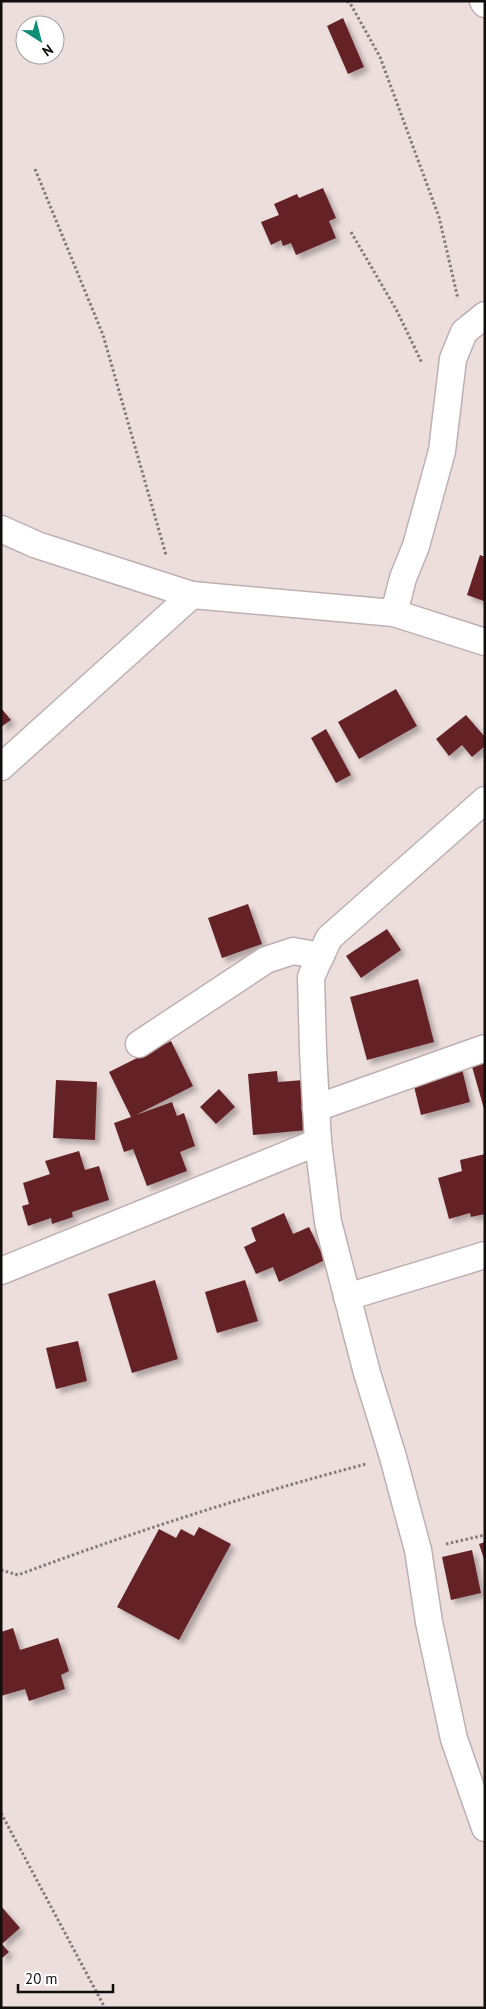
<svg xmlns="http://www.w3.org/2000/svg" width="486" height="2009" font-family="'PT Sans',sans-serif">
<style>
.building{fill:#652327;filter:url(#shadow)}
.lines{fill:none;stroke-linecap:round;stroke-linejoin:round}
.minor-casing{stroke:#bfb0b0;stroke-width:29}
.path{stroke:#847a7a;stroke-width:3;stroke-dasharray:2.5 2.5;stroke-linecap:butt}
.minor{stroke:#fff;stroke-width:26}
</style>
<defs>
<filter id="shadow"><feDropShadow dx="4.5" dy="4.5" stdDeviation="2.5" flood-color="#0004"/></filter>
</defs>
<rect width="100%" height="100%" fill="#ecdedd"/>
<g class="building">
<polygon points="343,18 364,67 348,74 327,26"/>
<polygon points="323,188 336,218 329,221 336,238 296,255 291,243 283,246 281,240 271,245 261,222 279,215 274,204 297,194 299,198"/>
<polygon points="480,555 485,557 484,601 467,595"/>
<polygon points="396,689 417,726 359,759 338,722"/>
<polygon points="1,708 11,720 1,727"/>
<polygon points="466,715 485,737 485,746 472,757 462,745 449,756 436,739"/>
<polygon points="326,729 351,775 336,783 311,738"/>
<polygon points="248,904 262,944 222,958 208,918"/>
<polygon points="387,929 401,950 361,978 346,956"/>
<polygon points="418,979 434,1042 367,1060 350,997"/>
<polygon points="171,1041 193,1086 136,1115 172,1102 177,1116 184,1113 195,1146 180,1152 187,1171 147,1186 133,1149 124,1152 114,1123 131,1117 109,1072"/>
<polygon points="485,1059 485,1109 484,1109 471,1063"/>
<polygon points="461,1065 470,1102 421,1115 412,1078"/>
<polygon points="277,1071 278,1082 304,1080 308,1130 253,1135 248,1074"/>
<polygon points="56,1080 97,1082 95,1140 53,1138"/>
<polygon points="219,1089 235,1107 216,1124 200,1107"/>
<polygon points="79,1151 85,1170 99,1166 109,1200 72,1212 73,1217 52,1224 51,1218 28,1226 22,1206 29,1204 23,1183 50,1174 45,1161"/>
<polygon points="485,1154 485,1214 471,1217 470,1213 449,1219 438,1178 462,1171 460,1160"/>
<polygon points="284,1213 293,1234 309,1227 325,1260 279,1282 273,1267 256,1274 244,1247 256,1241 251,1228"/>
<polygon points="155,1280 178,1359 132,1373 108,1294"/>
<polygon points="245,1280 258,1321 217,1333 205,1292"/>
<polygon points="78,1341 87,1381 56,1389 46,1348"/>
<polygon points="199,1527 231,1544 179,1640 117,1607 159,1529 176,1538 181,1529 194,1536"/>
<polygon points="485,1542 485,1559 484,1559 479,1544"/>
<polygon points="472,1550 481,1593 451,1600 442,1557"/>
<polygon points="13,1628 20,1650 58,1638 69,1671 61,1675 65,1689 29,1701 25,1689 1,1696 1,1632"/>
<polygon points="1,1906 20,1928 2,1944 9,1952 1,1959"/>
</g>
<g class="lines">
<g class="minor-casing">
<g id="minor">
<polyline points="483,1 485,4"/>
<polyline points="1,529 37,545 192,595 394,613 485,642"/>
<polyline points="394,613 403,578 416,546 442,451 453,359 464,332 485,315"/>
<polyline points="1,767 192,595"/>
<polyline points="485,800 329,938 311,977 313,1051 318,1142 328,1222 367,1373 393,1457 418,1550 429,1622 454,1739 485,1828"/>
<polyline points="139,1044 266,960 293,951 321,956"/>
<polyline points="316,1108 485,1048"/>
<polyline points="1,1271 318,1142"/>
<polyline points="347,1297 485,1255"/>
</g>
</g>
<g class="path">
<polyline points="347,1 350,3 380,57 439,217 458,299"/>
<polyline points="35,169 103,335 166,555"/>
<polyline points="351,232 397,311 422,363"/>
<polyline points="446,1544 485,1535"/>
<path d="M1,1570L18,1575C133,1532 248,1495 366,1464"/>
<polyline points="1,1813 105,2008"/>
</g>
<use href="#minor" class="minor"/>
</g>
<rect width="486" height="2009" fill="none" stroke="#130e0e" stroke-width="5"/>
<g transform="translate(40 40) rotate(144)"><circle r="24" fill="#ffffff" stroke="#a19f9f"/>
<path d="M0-4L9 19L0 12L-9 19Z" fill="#0e8e74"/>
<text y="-8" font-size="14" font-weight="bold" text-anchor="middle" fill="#130e0e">N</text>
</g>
<path d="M18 1984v8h95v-8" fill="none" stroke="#130e0e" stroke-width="2.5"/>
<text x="25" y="1984" font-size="15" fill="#130e0e" stroke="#ffffff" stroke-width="4" paint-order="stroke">20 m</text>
</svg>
